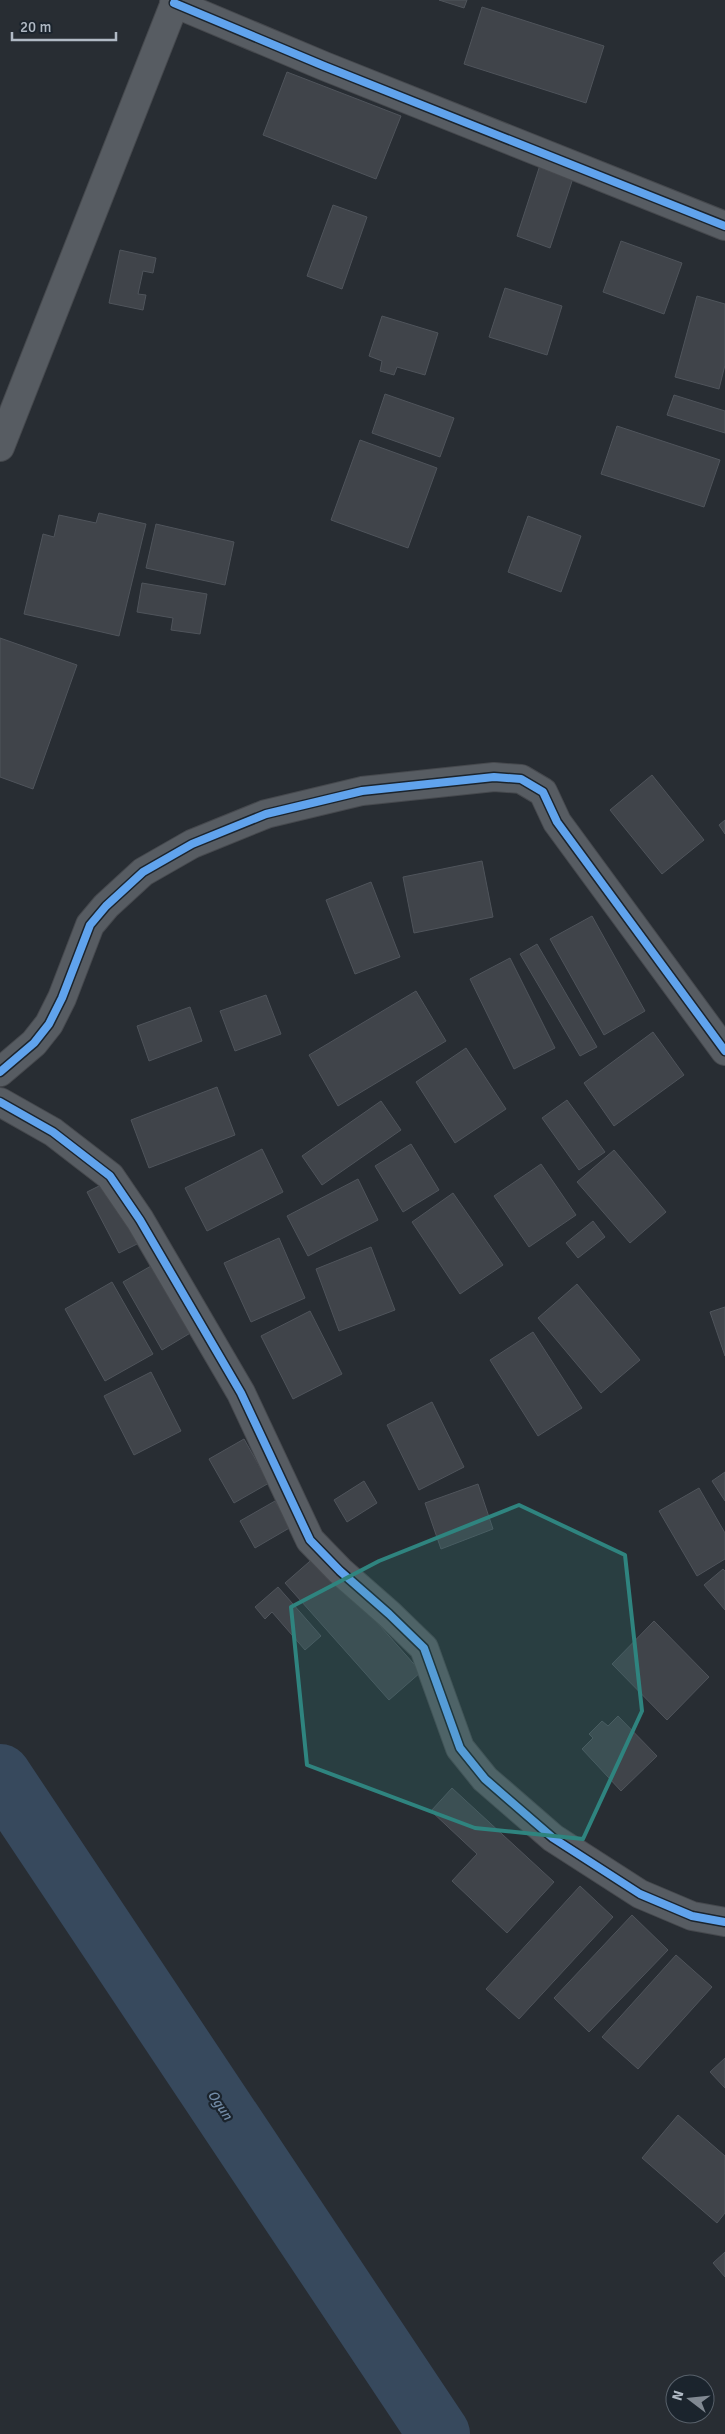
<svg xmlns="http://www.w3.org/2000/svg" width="725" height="2434" font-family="Signika,sans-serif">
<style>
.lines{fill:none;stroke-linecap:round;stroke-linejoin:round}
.river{stroke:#37495d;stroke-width:62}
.building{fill:#40444a;stroke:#4f545b}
.street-casing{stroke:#46494e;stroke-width:30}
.street{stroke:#575c62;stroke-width:28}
.cycleway-casing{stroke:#1b242d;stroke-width:11}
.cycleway{stroke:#60a3ed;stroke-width:8}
.marked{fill:#2f847f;fill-opacity:0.2;stroke:#2f847f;stroke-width:4;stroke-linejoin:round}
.labels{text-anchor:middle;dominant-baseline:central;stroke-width:4.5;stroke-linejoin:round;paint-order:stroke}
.water-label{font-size:14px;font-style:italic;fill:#738ca7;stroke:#1b242d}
</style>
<rect width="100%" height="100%" fill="#282d33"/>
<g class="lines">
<polyline class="river" points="0,1775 439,2434"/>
</g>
<g class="building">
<polygon points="439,0 467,0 464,8"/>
<polygon points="482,7 604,46 586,103 464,64"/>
<polygon points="287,72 401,116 376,179 263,135"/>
<polygon points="541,162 575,172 550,248 517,236"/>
<polygon points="333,205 367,217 342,289 307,276"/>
<polygon points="621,241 682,263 664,314 603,292"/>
<polygon points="120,250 156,258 153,273 143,271 138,294 146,295 143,310 109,303"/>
<polygon points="505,288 562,306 547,355 489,337"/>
<polygon points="697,296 725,304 725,365 719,389 675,377"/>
<polygon points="382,316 438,333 425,375 397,367 394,375 380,371 382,361 369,356"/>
<polygon points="385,394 454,418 440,457 372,433"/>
<polygon points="674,395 725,411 725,433 667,415"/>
<polygon points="617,426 720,460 704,507 601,474"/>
<polygon points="360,440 437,468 408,548 331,520"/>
<polygon points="99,513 146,524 119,636 24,614 43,534 54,537 59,515 96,523"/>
<polygon points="528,516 581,536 561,592 508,572"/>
<polygon points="156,524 234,542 225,585 146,568"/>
<polygon points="142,583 207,594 200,634 171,630 173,618 137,612"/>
<polygon points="0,638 77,665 33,789 0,777"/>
<polygon points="652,775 704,840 662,874 610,810"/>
<polygon points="725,820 725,834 719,825"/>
<polygon points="482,861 493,917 414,933 403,877"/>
<polygon points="371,882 400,957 355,974 326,900"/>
<polygon points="592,916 645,1011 604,1035 550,939"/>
<polygon points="537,944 597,1047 580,1056 520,954"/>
<polygon points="510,958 555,1048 514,1069 470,979"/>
<polygon points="416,991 446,1041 338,1106 309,1055"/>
<polygon points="266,995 281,1034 235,1051 220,1011"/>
<polygon points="190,1007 202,1041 149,1061 137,1026"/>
<polygon points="653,1032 684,1075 614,1126 584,1083"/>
<polygon points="466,1048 506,1109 455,1143 416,1082"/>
<polygon points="217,1087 235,1135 149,1168 131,1120"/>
<polygon points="567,1100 605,1152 579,1170 542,1118"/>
<polygon points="381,1101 401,1130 322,1185 302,1156"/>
<polygon points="411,1144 439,1190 403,1212 375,1166"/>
<polygon points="262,1149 283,1192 207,1231 185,1188"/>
<polygon points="614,1150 666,1212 630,1243 577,1182"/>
<polygon points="541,1164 576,1215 529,1247 494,1196"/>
<polygon points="358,1179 378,1220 308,1256 287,1216"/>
<polygon points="107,1182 139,1243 119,1253 87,1192"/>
<polygon points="453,1193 503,1265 460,1294 412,1222"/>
<polygon points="593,1221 605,1237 578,1258 566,1243"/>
<polygon points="279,1238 305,1298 251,1322 224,1263"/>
<polygon points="371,1247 395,1310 339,1331 316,1269"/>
<polygon points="158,1262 197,1329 162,1350 123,1282"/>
<polygon points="112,1282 153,1354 105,1381 65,1309"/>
<polygon points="577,1284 640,1360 601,1393 538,1318"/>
<polygon points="725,1307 725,1356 710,1312"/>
<polygon points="310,1311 342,1374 293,1399 261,1336"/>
<polygon points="533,1332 582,1408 538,1436 490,1360"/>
<polygon points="151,1372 181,1431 134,1455 104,1396"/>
<polygon points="432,1402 464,1467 419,1490 387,1425"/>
<polygon points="244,1439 269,1483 234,1503 209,1459"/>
<polygon points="725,1472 725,1501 712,1481"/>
<polygon points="364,1481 377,1503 347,1522 334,1500"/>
<polygon points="478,1484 493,1529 441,1549 425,1503"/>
<polygon points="699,1488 725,1533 725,1559 697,1576 659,1511"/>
<polygon points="275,1501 291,1527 255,1548 240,1521"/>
<polygon points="317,1555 421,1672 389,1700 285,1583"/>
<polygon points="723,1569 725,1571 725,1610 704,1585"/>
<polygon points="278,1587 321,1636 305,1650 272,1612 265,1619 255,1607"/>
<polygon points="654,1621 709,1677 667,1720 612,1664"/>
<polygon points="618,1716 657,1756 621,1791 582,1749 593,1738 589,1734 602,1721 608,1726"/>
<polygon points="452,1788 554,1882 507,1933 452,1881 477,1854 431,1811"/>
<polygon points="580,1886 613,1917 519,2019 486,1989"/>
<polygon points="632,1915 668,1950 589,2032 554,1998"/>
<polygon points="676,1955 712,1987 638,2069 602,2037"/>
<polygon points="725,2058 725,2088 710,2072"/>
<polygon points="678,2115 725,2156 725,2213 717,2223 642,2158"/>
<polygon points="725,2252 725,2277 713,2263"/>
</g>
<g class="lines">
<g class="street-casing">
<g id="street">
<polyline points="174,3 324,66 725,226"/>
<polyline points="0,447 176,0"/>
<polyline points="0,1072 34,1043 49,1024 62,998 90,925 106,906 143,872 192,844 266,814 362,791 494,777 521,779 543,792 557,822 725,1051"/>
<polyline points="0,1102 53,1132 110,1176 140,1220 241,1393 310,1540 340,1571 389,1614 424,1648 460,1748 485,1779 553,1838 640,1894 692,1916 725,1922"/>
</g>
</g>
<use href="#street" class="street"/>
<g class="cycleway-casing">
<g id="cycleway">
<polyline points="174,3 324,66 725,226"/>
<polyline points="0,1072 34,1043 49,1024 62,998 90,925 106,906 143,872 192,844 266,814 362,791 494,777 521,779 543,792 557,822 725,1051"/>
<polyline points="0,1102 53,1132 110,1176 140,1220 241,1393 310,1540 340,1571 389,1614 424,1648 460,1748 485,1779 553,1838 640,1894 692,1916 725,1922"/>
</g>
</g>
<use href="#cycleway" class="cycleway"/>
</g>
<path class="marked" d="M519,1505L625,1555L642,1711L583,1839L475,1828L307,1765L291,1607L379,1561Z"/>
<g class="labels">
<g class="water-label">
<text transform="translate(220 2105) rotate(56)">Ogun</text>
</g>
</g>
<g transform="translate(690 2399) rotate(286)"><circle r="24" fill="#1b242d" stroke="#57606a"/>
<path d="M0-4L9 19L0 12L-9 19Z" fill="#818992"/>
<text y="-8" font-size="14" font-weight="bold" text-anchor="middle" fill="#b1bac5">N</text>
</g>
<path d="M12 32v8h104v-8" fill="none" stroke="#b1bac5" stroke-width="2.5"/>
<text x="20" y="32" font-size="15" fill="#b1bac5" stroke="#1b242d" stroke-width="4" paint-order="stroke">20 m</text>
</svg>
